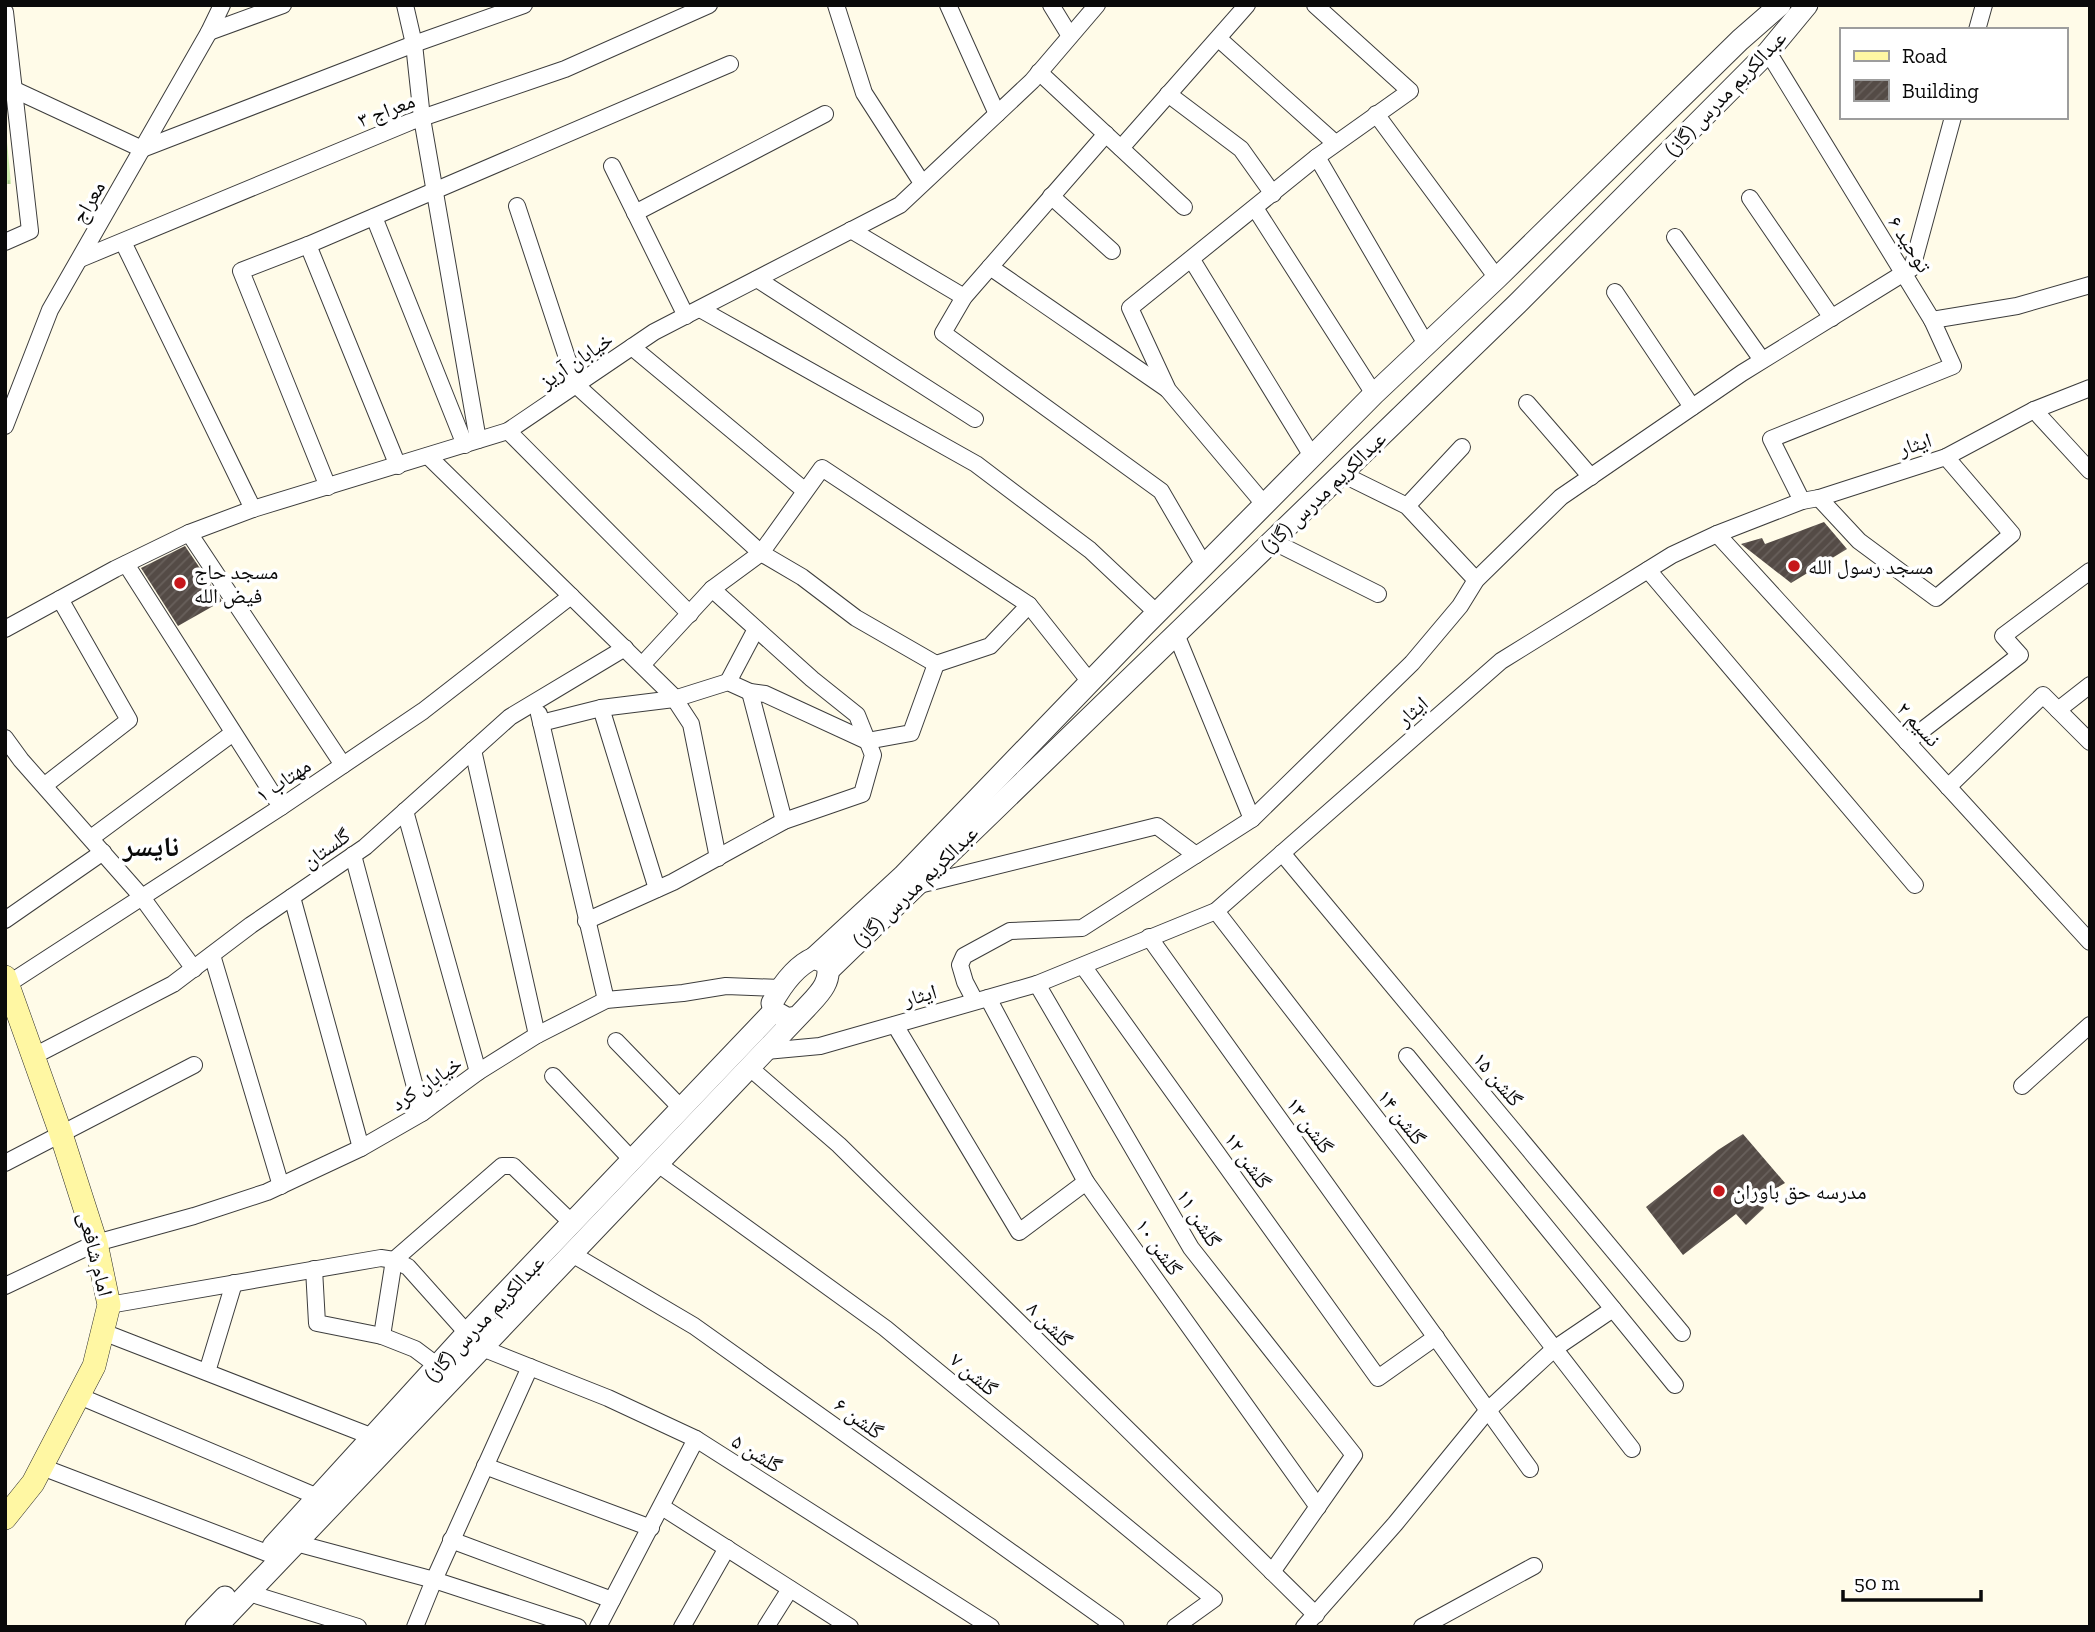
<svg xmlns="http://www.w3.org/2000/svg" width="2095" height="1632" font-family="'Zilla Slab','Noto Naskh Arabic',serif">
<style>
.park{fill:url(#park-tufts)}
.building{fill:url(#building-hatch)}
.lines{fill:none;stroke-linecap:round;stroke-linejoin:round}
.minor-casing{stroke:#3d3d3d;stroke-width:18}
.tertiary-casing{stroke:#3d3d3d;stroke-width:23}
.secondary-casing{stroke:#2c2c2c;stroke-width:24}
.minor{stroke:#fff;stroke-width:16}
.tertiary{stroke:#fff;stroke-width:21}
.secondary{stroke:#fff7a3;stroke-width:23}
.poi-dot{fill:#c6171b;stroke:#fff;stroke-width:2.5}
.labels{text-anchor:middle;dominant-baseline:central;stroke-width:7;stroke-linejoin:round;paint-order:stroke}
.street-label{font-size:21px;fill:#0a0a0a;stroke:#fff}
.poi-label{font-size:21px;fill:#0a0a0a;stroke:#fff;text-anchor:start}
.district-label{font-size:28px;font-weight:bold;fill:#0a0a0a;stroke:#fff}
</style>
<defs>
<pattern id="park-tufts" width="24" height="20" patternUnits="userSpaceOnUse" patternTransform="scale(1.75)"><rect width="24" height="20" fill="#cdedae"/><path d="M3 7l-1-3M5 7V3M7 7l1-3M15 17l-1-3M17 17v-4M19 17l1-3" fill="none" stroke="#afca94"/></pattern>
<pattern id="building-hatch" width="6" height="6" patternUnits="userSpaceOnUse" patternTransform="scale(1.75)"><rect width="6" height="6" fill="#544b46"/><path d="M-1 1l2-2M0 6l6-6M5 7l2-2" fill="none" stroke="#68605c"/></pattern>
</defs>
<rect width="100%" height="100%" fill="#fffbe8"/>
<polygon class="park" points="5,121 11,184 5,184"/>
<g class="building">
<polygon points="1824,522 1847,549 1791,583 1741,544 1762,538 1765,544"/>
<polygon points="185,546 222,601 178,626 141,568"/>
<polygon points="1743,1134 1785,1183 1759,1198 1764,1208 1746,1225 1736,1214 1683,1255 1646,1207 1718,1150"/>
</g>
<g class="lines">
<g class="minor-casing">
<g id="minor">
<polyline points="405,5 414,44 422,118 478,440"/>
<polyline points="836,5 864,93 922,183"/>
<polyline points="948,5 997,114"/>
<polyline points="1051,5 1070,36"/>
<polyline points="5,12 30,231 5,242"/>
<polyline points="1977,30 1984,5"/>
<polyline points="209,32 283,5"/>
<polyline points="1219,39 1335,143"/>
<polyline points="1768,52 1932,320 2017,306 2090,285"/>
<polyline points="1039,72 1184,207"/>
<polyline points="15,90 142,149 414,44 524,5"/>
<polyline points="1168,94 1241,149 1273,194"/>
<polyline points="1376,114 1497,278"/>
<polyline points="1106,134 964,297 943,333 1161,491 1204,565"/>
<polyline points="1121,148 1247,5"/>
<polyline points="1317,157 1426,344"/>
<polyline points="612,166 686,316"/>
<polyline points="1051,196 1112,251"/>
<polyline points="1750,198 1832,318"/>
<polyline points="517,206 576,385 761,553 802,577 856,618 936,664"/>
<polyline points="1255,208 1374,394"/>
<polyline points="635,213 825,114"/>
<polyline points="374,217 465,445"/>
<polyline points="851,230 964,297"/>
<polyline points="1675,237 1762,360"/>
<polyline points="123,242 253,509"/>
<polyline points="308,245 398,466"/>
<polyline points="80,259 410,122 565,69 709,5"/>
<polyline points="1192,260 1312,456"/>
<polyline points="990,267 1167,389"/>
<polyline points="757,279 975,419"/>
<polyline points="1615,292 1692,407"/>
<polyline points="700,309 976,464 1090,550 1157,613"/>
<polyline points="632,347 804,490"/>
<polyline points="1527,403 1591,477"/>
<polyline points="2034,410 2090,471"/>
<polyline points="5,426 50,310 209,32 222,5"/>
<polyline points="508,431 690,614"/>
<polyline points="428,456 672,695 691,724 718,858"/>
<polyline points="1342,474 1407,506 1476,580"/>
<polyline points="328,487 241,271 308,245 730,64"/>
<polyline points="1819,498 1859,541 1936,598 2012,534 1946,457"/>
<polyline points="1802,501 1771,439 1953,366 1932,320"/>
<polyline points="1264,504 1168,390 1130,308 1317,157 1410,91 1315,5"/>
<polyline points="1407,506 1462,447"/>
<polyline points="189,533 343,765"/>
<polyline points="1717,534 2090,942"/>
<polyline points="1272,541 1378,594"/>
<polyline points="126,564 281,807"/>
<polyline points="1648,570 1915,885"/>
<polyline points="5,629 115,569 189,533 253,509 508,431 654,332 900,205 1032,81 1097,5"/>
<polyline points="1176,634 1252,819"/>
<polyline points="936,664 990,646 1029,605"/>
<polyline points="642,665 712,589 761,553 822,468 1029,605 1090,682"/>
<polyline points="728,682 756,629"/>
<polyline points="750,692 784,821"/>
<polyline points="601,708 657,889"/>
<polyline points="2058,710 2090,685"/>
<polyline points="539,714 606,1000"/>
<polyline points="541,723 601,708 674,699 728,682 750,692 765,694 867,741"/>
<polyline points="5,738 21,760 141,896 194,969"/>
<polyline points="867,741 911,733 936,664"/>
<polyline points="1907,742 2020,655 2003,636 2090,571"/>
<polyline points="473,750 537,1035"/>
<polyline points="45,785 129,720 60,599"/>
<polyline points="1948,787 2043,695 2090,742"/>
<polyline points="405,811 478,1072"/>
<polyline points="91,838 233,733"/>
<polyline points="1282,853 1682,1333"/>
<polyline points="353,855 422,1113"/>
<polyline points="915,886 1157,826 1196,855"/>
<polyline points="292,897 361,1148"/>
<polyline points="1216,911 1632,1449"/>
<polyline points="5,920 103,852"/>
<polyline points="586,921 673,882 784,821 862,794 873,755 857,715 812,679 712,589"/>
<polyline points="1149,937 1530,1469"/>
<polyline points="212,955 281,1186"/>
<polyline points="1083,966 1378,1378 1436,1337"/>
<polyline points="8,984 281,807 423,711 571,596"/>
<polyline points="1037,984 1191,1248 1354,1455 1272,1572"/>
<polyline points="988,998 1086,1182 1318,1507"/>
<polyline points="975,1001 965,982 960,965 964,956 1010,931 1082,928 1252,819 1412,663 1460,606 1476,580 1561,497 1742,373 1912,268 1953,117"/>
<polyline points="895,1025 1019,1232 1086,1182"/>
<polyline points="616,1041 681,1108"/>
<polyline points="766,1051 820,1046 1037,984 1216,911 1501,661 1672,555 1717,534 1802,501 1819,498 1946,457 2034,410 2090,388"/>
<polyline points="1407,1056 1675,1385"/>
<polyline points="32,1057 173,984 251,925 365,847 510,717 625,648"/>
<polyline points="750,1068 839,1145 1316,1615"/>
<polyline points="553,1076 632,1160"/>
<polyline points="2022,1086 2090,1025"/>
<polyline points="5,1163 194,1065"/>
<polyline points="658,1164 885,1328 1214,1599 1175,1627"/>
<polyline points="572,1254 694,1326 1116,1627"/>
<polyline points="314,1269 317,1323 382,1336 415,1349 439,1367"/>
<polyline points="5,1286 96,1243 194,1216 267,1192 361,1148 422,1113 478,1072 537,1035 606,1000 683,993 726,986 781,988"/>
<polyline points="109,1305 381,1258 394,1260 408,1267 467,1333"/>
<polyline points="103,1332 373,1437"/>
<polyline points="382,1336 394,1260 502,1166 513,1166 572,1223"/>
<polyline points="482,1348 608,1398 696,1439 991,1627"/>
<polyline points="207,1372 234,1283"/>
<polyline points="79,1396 318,1497"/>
<polyline points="485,1466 651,1528"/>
<polyline points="42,1467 267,1553"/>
<polyline points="662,1507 850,1627"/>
<polyline points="451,1540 612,1600"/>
<polyline points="296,1543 434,1580 578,1627"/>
<polyline points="249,1593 358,1627"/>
<polyline points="415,1627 434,1580 530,1367"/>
<polyline points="598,1627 696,1439"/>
<polyline points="682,1627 727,1548"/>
<polyline points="766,1627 790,1589"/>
<polyline points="1304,1627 1395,1524 1488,1410 1554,1349 1613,1309"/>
<polyline points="1422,1627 1534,1566"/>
</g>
</g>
<g class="tertiary-casing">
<g id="tertiary">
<polyline points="814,958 903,876 1143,627 1374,394 1497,278 1740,40 1780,5"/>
<polyline points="829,970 1518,303 1768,52 1807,5"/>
<polyline points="273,1546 467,1333 774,1011"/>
<polyline points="196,1627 225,1597"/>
<path d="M216,1627L806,1008C817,996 834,981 826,963L814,958C795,966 782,985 772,1003L774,1011L788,1019L796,1017"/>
</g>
</g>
<g class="secondary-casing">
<polyline id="secondary" points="5,977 61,1134 96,1243 109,1305 94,1366 33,1483 5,1518"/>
</g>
<use href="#minor" class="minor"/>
<use href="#tertiary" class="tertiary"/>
<use href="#secondary" class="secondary"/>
</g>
<g class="poi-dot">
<circle cx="1794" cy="566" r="7"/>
<circle cx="180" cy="583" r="7"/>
<circle cx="1719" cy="1191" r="7"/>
</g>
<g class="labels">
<g class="street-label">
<text transform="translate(1725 93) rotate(-46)">عبدالکریم مدرس (گاز)</text>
<text transform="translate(386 110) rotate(-21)">معراج ۳</text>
<text transform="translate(88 202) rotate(-60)">معراج</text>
<text transform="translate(1910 244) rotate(58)">توحید ۶</text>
<text transform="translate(576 360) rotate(-34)">خیابان آریز</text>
<text transform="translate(1915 444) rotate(-18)">ایثار</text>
<text transform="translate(1323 492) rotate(-44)">عبدالکریم مدرس (گاز)</text>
<text transform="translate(1412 711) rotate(-41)">ایثار</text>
<text transform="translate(1919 724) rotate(47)">نسیم ۲</text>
<text transform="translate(283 780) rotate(-34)">مهتاب ۱</text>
<text transform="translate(326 848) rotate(-35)">گلستان</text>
<text transform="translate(915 886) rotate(-44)">عبدالکریم مدرس (گاز)</text>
<text transform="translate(920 995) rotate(-16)">ایثار</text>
<text transform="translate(1498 1079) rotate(50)">گلشن ۱۵</text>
<text transform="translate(426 1083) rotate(-34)">خیابان کرد</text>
<text transform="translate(1402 1117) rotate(52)">گلشن ۱۴</text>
<text transform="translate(1310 1125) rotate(54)">گلشن ۱۳</text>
<text transform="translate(1248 1160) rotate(54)">گلشن ۱۲</text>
<text transform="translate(1199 1218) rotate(58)">گلشن ۱۱</text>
<text transform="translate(1159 1247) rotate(55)">گلشن ۱۰</text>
<text transform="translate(96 1254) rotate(76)">امام شافعی</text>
<text transform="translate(484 1318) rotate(-47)">عبدالکریم مدرس (گاز)</text>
<text transform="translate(1050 1324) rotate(45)">گلشن ۸</text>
<text transform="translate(974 1374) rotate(40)">گلشن ۷</text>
<text transform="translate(859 1418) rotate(36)">گلشن ۶</text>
<text transform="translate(757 1453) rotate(32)">گلشن ۵</text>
</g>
<g class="poi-label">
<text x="1808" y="566">مسجد رسول الله</text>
<text x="194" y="571">مسجد حاج<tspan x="194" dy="24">فیض الله</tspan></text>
<text x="1733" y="1191">مدرسه حق باوران</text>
</g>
<g class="district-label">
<text x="151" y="846">نایسر</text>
</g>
</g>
<rect width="2095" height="1632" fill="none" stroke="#0a0a0a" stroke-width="14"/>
<rect x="1840" y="28" width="228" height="91" fill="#ffffff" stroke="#9d9d9d" stroke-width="2"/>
<rect x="1854" y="51" width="35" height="10" fill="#fff7a3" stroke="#9d9d9d" stroke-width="2"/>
<text x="1902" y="63" font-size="21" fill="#0a0a0a">Road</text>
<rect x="1854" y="80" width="35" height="21" fill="url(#building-hatch)" stroke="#9d9d9d" stroke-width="2"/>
<text x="1902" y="98" font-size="21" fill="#0a0a0a">Building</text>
<path d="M1843 1590v10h138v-10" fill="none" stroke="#0a0a0a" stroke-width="3.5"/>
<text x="1854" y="1590" font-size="21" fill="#0a0a0a" stroke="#ffffff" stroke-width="5" paint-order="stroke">50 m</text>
</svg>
